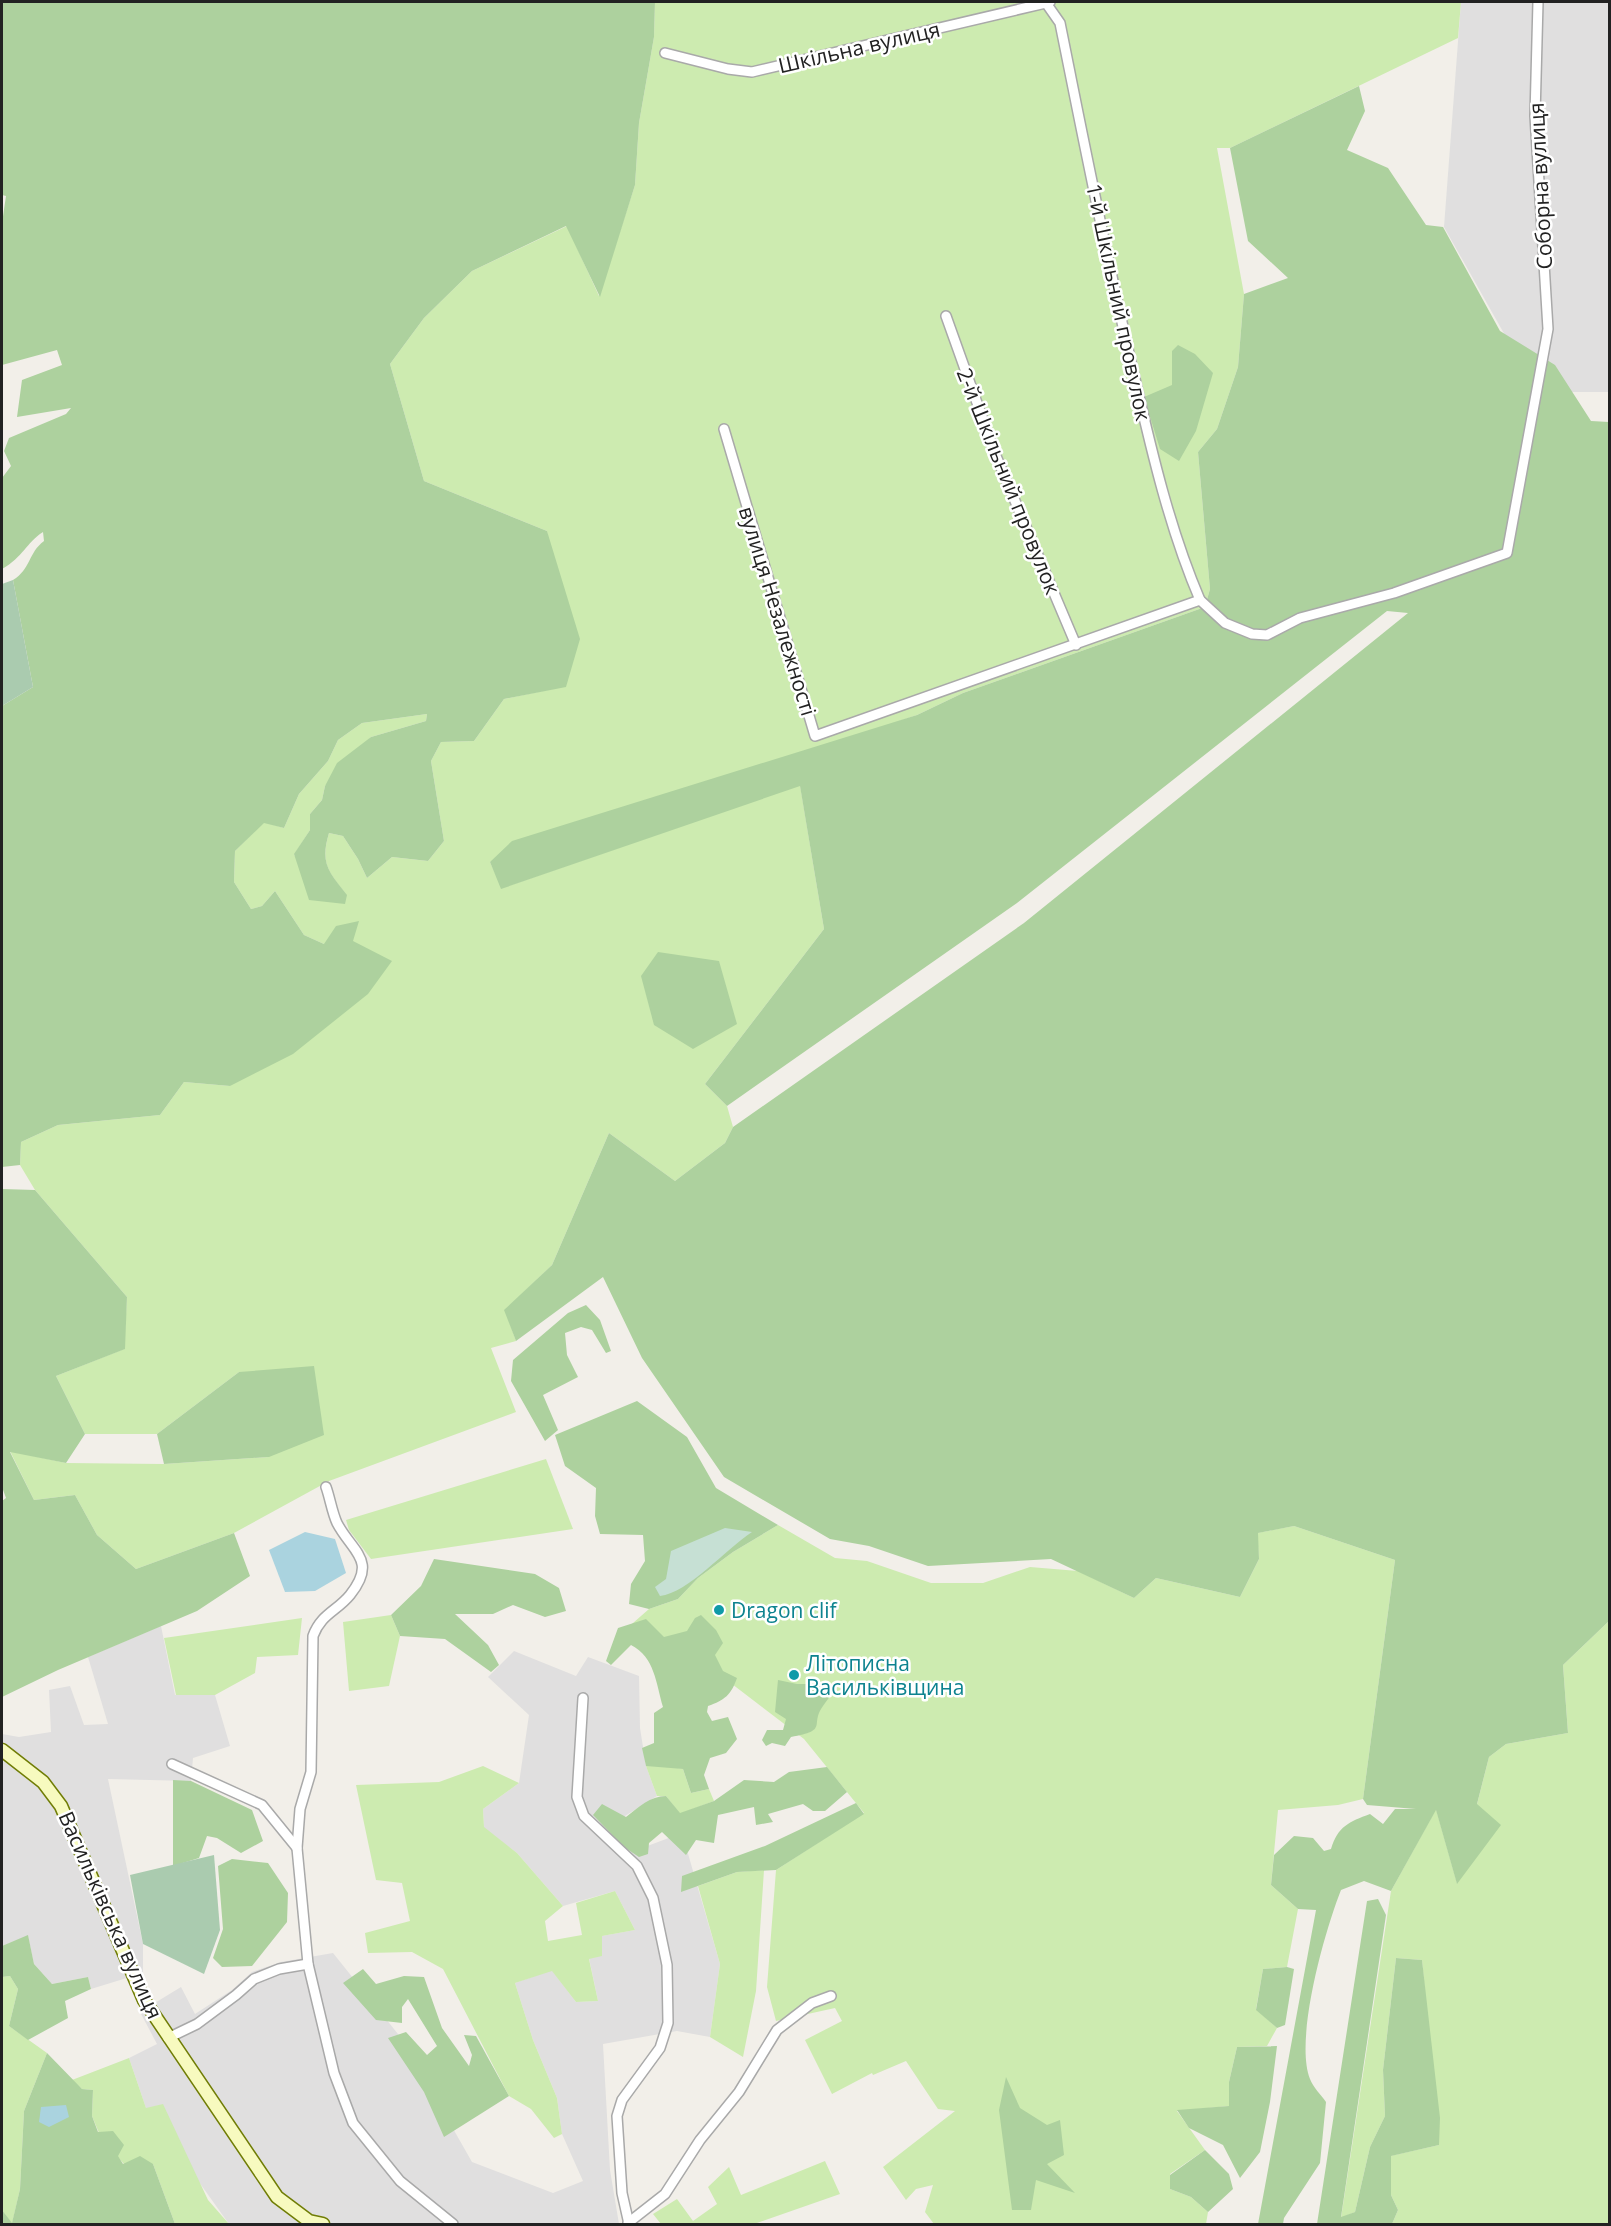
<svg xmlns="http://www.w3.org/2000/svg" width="1611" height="2226" font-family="'Open Sans',sans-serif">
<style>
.residential{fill:#e0dfdf}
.grass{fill:#cdebb0}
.forest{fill:#add19e}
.wetland{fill:#c6e0d4}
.cemetery{fill:#aacbaf}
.water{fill:#aad3df}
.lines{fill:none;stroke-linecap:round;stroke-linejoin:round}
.street-casing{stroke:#a9a9a9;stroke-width:12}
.secondary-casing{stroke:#707d05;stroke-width:15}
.street{stroke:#fff;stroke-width:9}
.secondary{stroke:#f7fabf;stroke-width:12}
.culture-dot{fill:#0f9aa8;stroke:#fff;stroke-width:2}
.labels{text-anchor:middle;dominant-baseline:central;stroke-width:5;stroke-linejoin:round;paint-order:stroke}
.street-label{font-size:21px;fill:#222;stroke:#fff}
.culture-label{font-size:21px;fill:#0d838f;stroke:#fff;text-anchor:start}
</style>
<rect width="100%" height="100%" fill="#f2efe9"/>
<g class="residential">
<polygon points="1461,2 1609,2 1609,392 1537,392 1444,227"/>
<polygon points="161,1626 175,1695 215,1695 230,1746 193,1758 191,1781 108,1779 143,1944 143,1973 91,1989 88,1977 52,1984 34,1964 28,1936 2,1946 2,1734 19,1737 51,1732 49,1690 70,1686 84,1725 108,1724 88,1657"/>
<polygon points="514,1651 576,1676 588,1657 639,1676 640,1728 646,1766 657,1796 617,1821 642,1848 682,1833 720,1964 710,2037 677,2031 603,2044 610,2170 619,2224 229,2224 146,2108 129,2058 157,2044 140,2012 181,1987 195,2014 232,1990 252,1972 281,1962 333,1953 402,2039 472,2162 553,2193 583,2181 562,2134 557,2098 533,2040 515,1983 552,1970 576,2002 598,2001 589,1958 602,1936 635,1930 615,1891 563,1906 517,1853 484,1828 483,1809 519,1783 529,1715 488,1677"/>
</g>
<g class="grass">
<path d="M655,2H1461L1458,38L1230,148H1217L1244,294L1238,367L1217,429L1198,452L1210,589L1205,607L963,693L917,715L490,862L502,888L800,785L824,929L705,1084L727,1106L733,1127L725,1143L675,1181L609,1133L552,1265L505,1310L516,1341L491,1348L516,1412L329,1481L234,1533L136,1569L97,1535L75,1495L34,1500L10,1451L66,1463L164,1464L269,1457L239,1372L157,1434H85L56,1376L124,1349L127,1297L35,1190L20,1165L21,1142L58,1125L160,1115L184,1082L230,1086L324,944L304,935L275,891L262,906L251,909L234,882L235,851L264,822L284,828L299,794L328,761L338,740L362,723L427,714L426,721L371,737L325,786L322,800L310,814V830L294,855L346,894C328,871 320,863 329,833L343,836L358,859L367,878L392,857L428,861L444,841L431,761L441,742L474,741L504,699L566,686L547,531L424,481L390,364L424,318L472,271L567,226L599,296L635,185L639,123L654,37Z"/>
<polygon points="546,1459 573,1529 371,1559 349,1530 346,1520"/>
<polygon points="778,1525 835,1558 867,1561 931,1583 983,1583 1030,1567 1078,1571 1134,1598 1156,1578 1240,1597 1259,1559 1257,1533 1294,1526 1395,1560 1363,1799 1338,1805 1278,1810 1271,1885 1298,1909 1287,1967 1263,1969 1256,2009 1277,2028 1267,2046 1237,2047 1229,2082 1229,2106 1177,2111 1205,2150 1170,2174 1170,2189 1191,2197 1208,2212 1206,2224 934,2224 925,2212 933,2185 916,2189 906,2200 883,2167 955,2111 938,2109 906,2061 873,2075 872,2073 832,2094 805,2040 842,2021 835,2008 776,2021 767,1987 776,1870 864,1813 804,1739 732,1684 625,1630 649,1609 678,1599 698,1578 733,1552"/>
<polygon points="391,1615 400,1636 389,1686 349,1691 343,1622"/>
<polygon points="302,1618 298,1655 257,1657 255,1673 215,1695 176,1695 164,1638"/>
<polygon points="1609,1621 1609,2224 1392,2224 1398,2210 1391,2195 1390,2156 1439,2145 1422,1960 1396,1958 1383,2070 1385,2116 1370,2147 1355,2212 1341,2218 1391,1891 1436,1809 1457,1883 1489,1757 1506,1744 1568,1733 1563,1665"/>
<polygon points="662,1765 683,1769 691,1793 709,1789 714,1801 680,1814 666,1796 657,1796 646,1766"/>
<polygon points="483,1766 519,1783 483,1809 484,1827 517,1853 563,1906 545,1921 548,1941 582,1935 576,1903 615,1891 635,1930 602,1936 602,1956 589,1959 598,2001 576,2002 552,1971 515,1983 533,2040 557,2098 562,2134 554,2138 531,2109 509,2096 443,1969 412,1952 368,1953 365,1933 410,1921 402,1883 376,1880 356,1785 439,1782"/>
<polygon points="764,1870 756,1991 743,2057 710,2037 720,1964 698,1886 737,1872"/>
<polygon points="10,1976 18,1989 9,2026 47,2053 24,2111 20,2189 12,2224 2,2210 2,1977"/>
<polygon points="129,2058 146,2108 163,2104 208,2200 229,2224 175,2224 153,2164 124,2164 117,2156 113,2132 99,2133 92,2116 93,2090 82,2089 72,2080"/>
<polygon points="825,2161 840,2194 754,2224 661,2224 653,2214 677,2199 693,2221 717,2204 708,2187 729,2167 741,2195"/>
</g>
<g class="forest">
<path d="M2,2H655L654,37L639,123L635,185L600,297L566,226L472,271L424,318L390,364L424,481L547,531L580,639L566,687L504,699L474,741L441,742L431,761L444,841L428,861L392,857L367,878L358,859L343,836L329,833C320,863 328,871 347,895L345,904L309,900L294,854L310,830V814L322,800L325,786L337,763L371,737L426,721L427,714L362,723L338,740L328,761L299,794L284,828L264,823L235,851L234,882L251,909L262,906L275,891L304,935L324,944L336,926L359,921L353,941L392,961L368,994L293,1054L230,1086L184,1082L160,1115L58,1125L21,1142L20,1165L2,1167V706L33,687L13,580C31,569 28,553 44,541L43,532C26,543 23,557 2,569V478L11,466L4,451L9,438L66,414L71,408L17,417L22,380L62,365L57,350L2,365V223L6,196L2,195Z"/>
<path d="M1359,86L1365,111L1347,150L1388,168L1426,225L1443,227L1500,331L1555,365L1591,421L1609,422V1621L1563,1665L1568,1733L1506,1744L1489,1757L1477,1804L1501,1825L1457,1884L1436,1810L1391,1891L1364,1881L1341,1890C1325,1930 1294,2039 1310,2079C1313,2087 1321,2095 1326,2102L1320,2163L1284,2218L1283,2224H1258L1316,1910L1298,1909L1271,1885L1274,1855L1294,1836L1313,1838L1324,1851L1331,1849C1338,1826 1349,1822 1370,1814L1383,1824L1395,1809H1416L1367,1805L1363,1799L1395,1560L1294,1526L1258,1533L1259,1559L1240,1597L1156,1578L1134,1598L1051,1559L928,1566L869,1546L830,1539L724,1477L642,1358L603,1277L516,1341L504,1310L552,1265L609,1133L675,1181L725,1143L733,1127L1024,923L1408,613L1387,611L1017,903L727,1106L705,1084L824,929L800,786L501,889L490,862L512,841L917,715L963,693L1205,607L1210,589L1198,452L1217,429L1238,367L1244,294L1288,278L1248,241L1230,148Z"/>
<polygon points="1178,345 1195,354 1213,373 1196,431 1179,461 1160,449 1144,397 1172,385 1172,351"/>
<polygon points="658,952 719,961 737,1024 693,1049 654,1025 641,976"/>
<polygon points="2,1189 35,1190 127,1297 125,1349 56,1376 85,1434 66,1463 10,1452 34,1500 75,1495 97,1535 136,1569 234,1533 250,1576 197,1611 58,1670 2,1697 2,1501 6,1498 2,1487"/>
<polygon points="586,1305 600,1320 611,1351 606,1353 592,1330 581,1327 565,1333 567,1355 578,1377 543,1395 558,1430 545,1441 511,1381 513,1360 568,1313"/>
<polygon points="314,1366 324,1435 269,1457 164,1464 157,1434 239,1372"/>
<polygon points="637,1401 687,1437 716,1488 778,1525 733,1552 698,1578 678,1599 649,1609 629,1604 631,1584 645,1561 643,1535 600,1534 595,1516 596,1488 565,1466 555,1435"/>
<polygon points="434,1559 535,1574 559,1588 566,1611 545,1617 513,1605 493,1614 455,1614 488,1645 499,1665 491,1672 445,1639 400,1636 391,1615 421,1586"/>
<path d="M701,1615L716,1630L723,1643L715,1655L723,1671L737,1678C731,1695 725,1700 708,1706L707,1712L712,1721L728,1717L737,1739L726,1753L710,1758L704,1775L709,1789L691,1793L683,1769L646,1766L642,1748L654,1743V1713L663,1707C656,1684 655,1657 631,1645L611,1665L606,1661L618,1628L646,1619L664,1637L687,1631L695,1618Z"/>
<path d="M778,1680L797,1684H833C832,1696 829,1697 823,1706C809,1725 830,1730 791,1737L785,1746L772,1743L766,1746L762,1740L767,1730H783L786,1719L775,1712Z"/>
<path d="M827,1767L847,1792L825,1811H813L803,1804L768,1814L773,1822L756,1825L754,1807L718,1815L714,1843L696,1840L686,1855L662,1832L649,1843L648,1854L639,1857L624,1847L593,1815L602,1804L626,1817C639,1807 650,1796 666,1796L680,1813L714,1801L744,1780L774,1782L789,1772Z"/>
<polygon points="173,1780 191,1781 252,1810 263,1841 241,1853 217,1838 207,1836 199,1858 173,1866"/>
<polygon points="856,1803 864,1814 776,1870 737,1872 681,1892 682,1876 765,1846"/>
<polygon points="232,1859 268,1863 288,1893 287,1922 252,1966 222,1967 213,1958 223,1929 218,1866"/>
<polygon points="1378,1899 1386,1915 1341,2217 1355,2212 1370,2147 1385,2116 1383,2070 1396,1958 1422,1960 1440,2118 1439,2145 1391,2156 1391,2195 1398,2210 1392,2224 1317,2224 1367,1901"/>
<polygon points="28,1935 34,1964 52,1984 88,1977 91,1989 65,2001 68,2018 28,2040 9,2026 18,1989 10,1976 2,1977 2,1946"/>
<polygon points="1287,1967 1294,1969 1285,2025 1277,2028 1256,2010 1263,1969"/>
<polygon points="363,1969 376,1984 404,1976 424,1977 442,2028 469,2066 472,2055 464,2035 476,2036 509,2096 444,2137 424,2092 388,2038 406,2032 427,2055 437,2046 408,1999 402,2007 402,2023 376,2020 343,1983"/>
<polygon points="1277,2046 1270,2102 1260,2152 1240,2178 1223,2145 1189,2128 1177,2110 1229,2106 1229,2082 1237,2047"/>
<polygon points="47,2053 82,2089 93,2090 92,2116 98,2132 113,2131 124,2145 118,2156 123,2164 140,2156 153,2164 175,2224 2,2224 2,2210 12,2223 20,2189 24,2111"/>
<polygon points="1006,2077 1020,2108 1047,2125 1060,2120 1064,2155 1047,2164 1075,2193 1036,2180 1031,2210 1012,2210 999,2110"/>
<polygon points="1205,2150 1229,2174 1233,2189 1208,2212 1191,2197 1170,2189 1170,2175"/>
</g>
<path class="wetland" d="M725,1528L752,1532C726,1549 688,1593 660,1596L655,1587L666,1579L671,1551Z"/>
<g class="cemetery">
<polygon points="13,580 33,687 2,706 2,584"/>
<polygon points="214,1855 220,1930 204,1974 143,1944 130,1875"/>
</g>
<g class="water">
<polygon points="305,1532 335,1539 346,1573 315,1591 285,1592 269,1550"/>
<polygon points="66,2105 69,2117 49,2127 39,2122 41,2107"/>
</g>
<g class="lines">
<g class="street-casing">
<g id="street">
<path d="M1046,3L1060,23C1084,142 1107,261 1135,379C1152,453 1170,530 1200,600"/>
<polyline points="665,53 728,69 752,72 1050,2"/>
<polyline points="946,316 996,456 1076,645"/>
<polyline points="724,429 815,736 1200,600 1225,623 1252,634 1267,635 1300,618 1394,593 1507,553 1548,329 1535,116 1538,2"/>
<path d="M326,1487C330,1498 332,1512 337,1523C352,1552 378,1560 350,1595C337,1611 321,1614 313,1636L311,1772L300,1809L297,1848L308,1964L334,2073L353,2123L400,2181L453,2224"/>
<polyline points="583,1698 577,1797 584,1816 637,1866 653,1898 667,1965 668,2023 660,2048 622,2100 617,2116 622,2193 629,2224"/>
<polyline points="172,1764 262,1805 297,1848"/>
<polyline points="168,2038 197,2024 236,1995 254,1979 279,1969 308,1964"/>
<polyline points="628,2223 665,2194 700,2140 739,2092 777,2030 812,2003 831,1996"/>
</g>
</g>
<g class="secondary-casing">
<polyline id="secondary" points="2,1750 43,1782 61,1806 144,2000 277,2197 309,2221 323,2224"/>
</g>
<use href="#street" class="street"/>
<use href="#secondary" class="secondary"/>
</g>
<g class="culture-dot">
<circle cx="719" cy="1610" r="6"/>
<circle cx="794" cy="1675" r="6"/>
</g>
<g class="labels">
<g class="street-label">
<text transform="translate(859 47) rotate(-13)">Шкільна вулиця</text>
<text transform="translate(1540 186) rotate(-93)">Соборна вулиця</text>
<text transform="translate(1119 302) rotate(78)">1-й Шкільний провулок</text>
<text transform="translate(1009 481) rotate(68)">2-й Шкільний провулок</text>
<text transform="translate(778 611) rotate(73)">вулиця Незалежності</text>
<text transform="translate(111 1915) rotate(66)">Васильківська вулиця</text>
</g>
<g class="culture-label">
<text x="731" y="1610">Dragon clif</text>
<text x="806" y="1663">Літописна<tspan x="806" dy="24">Васильківщина</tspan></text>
</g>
</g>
<rect width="1611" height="2226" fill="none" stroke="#222222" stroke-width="6"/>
</svg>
